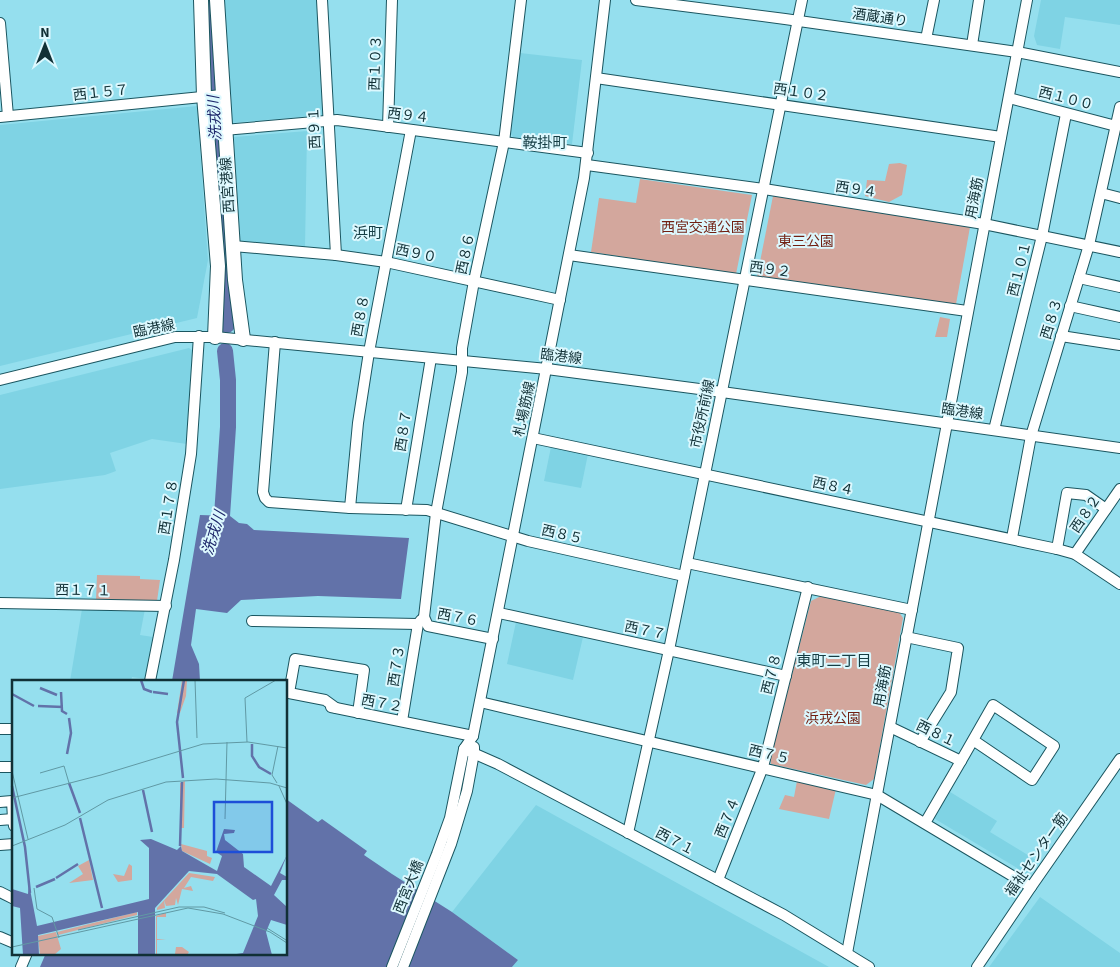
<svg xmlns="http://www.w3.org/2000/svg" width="1120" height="967" font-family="'Source Sans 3','Noto Sans JP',sans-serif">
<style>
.built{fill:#7fd3e4}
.green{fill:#d3a79d}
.water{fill:#6272a9}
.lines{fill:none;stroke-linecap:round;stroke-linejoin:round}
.river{stroke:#6272a9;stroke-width:16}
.minor-casing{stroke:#1b5660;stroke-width:12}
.major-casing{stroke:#1b5660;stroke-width:16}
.minor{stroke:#fff;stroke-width:10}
.major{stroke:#fff;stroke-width:14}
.labels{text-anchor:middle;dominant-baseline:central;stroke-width:4;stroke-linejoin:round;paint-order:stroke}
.street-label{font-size:14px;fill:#113036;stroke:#dcf8fe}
.park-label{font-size:14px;fill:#711f11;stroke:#dcf8fe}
.water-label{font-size:15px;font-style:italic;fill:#1d266a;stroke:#dcf8fe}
.neighbourhood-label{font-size:15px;fill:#153d44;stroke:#dcf8fe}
.inset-river{fill:none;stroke:#6272a9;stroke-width:2.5}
.inset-road{fill:none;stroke:#6099a4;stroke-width:1}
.view{fill:#1d4ed8;fill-opacity:0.15;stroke:#1d4ed8;stroke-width:2.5}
.inset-edge{fill:none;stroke:#113036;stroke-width:2.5}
</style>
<rect width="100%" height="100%" fill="#95dfee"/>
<g class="built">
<polygon points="225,0 319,0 325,112 322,115 231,123 223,2"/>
<polygon points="1041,0 1120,0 1120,25 1065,17 1060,49 1037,45 1034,36"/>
<polygon points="520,53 582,60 572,144 513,137 511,134"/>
<polygon points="197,106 208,260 197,318 0,366 0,125"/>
<polygon points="307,131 305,248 238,242 234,137"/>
<polygon points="189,348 193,351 187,444 152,439 110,453 116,471 105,475 0,489 0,395"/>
<polygon points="551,447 588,454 581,488 544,481"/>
<polygon points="82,609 145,609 140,635 153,637 146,679 132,677 131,681 70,681"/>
<polygon points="516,622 583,637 573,680 507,664"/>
<polygon points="947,790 997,821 990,832 1036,860 1027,874 930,816"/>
<polygon points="536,805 829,967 512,967 518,960 452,912"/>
<polygon points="1040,897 1120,953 1120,967 989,967"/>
</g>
<g class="green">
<polygon points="900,163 907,165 902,195 889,202 865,196 867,180 885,181 889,164"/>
<polygon points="640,179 752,195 736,274 591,252 599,198 636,203"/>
<polygon points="773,196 970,227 956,304 757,277"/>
<polygon points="940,317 950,319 947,337 935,337"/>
<polygon points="97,575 140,576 140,579 160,580 157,601 96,600"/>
<polygon points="821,596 899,612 903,618 874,779 866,785 771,764 770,759 811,601"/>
<polygon points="797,781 836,789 829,819 779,809 785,795 794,797"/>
</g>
<g class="water">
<polygon points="200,515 230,516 239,523 247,524 254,530 409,538 401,599 318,596 241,600 227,613 196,609 191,645 199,664 200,681 172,681"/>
<polygon points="286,799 318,822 322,819 367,851 364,855 392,874 452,912 518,960 512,967 40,967 46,953 286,953"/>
</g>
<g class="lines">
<g class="river">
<polyline points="208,1 227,325"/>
<polyline points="214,537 222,516 228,427 228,380 225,351"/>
</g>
<g class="minor-casing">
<g id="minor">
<polyline points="322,0 336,255"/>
<polyline points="636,0 785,19 1017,52 1120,72"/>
<polyline points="0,23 8,116"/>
<polyline points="926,39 934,0"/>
<polyline points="972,45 979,0"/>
<polyline points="596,78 1001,137"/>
<polyline points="1009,98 1116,126"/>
<polyline points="0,117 222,95"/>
<polyline points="388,127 392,0"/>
<polyline points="224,130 337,120 588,153"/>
<polyline points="587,165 764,189 984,224 1120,252"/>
<polyline points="1101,193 1120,198"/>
<polyline points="233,246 336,255 386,262 560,300"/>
<polyline points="569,255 967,311"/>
<polyline points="1079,278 1120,287"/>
<polyline points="1070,306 1120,317"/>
<polyline points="1061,336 1120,345"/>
<polyline points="275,342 263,492 265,498 269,502 350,508 427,510 528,541 684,576"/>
<polyline points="0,380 175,337 215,337 547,369 722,392 1120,448"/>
<polyline points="994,430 1042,236 1066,114"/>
<polyline points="533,438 1057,549 1075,554 1120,584"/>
<polyline points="350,508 358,423 369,352 411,130"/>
<polyline points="406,510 431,358"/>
<polyline points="1012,538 1031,436 1089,245 1120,107"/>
<polyline points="1057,549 1067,493 1086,495 1106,509"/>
<polyline points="1075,554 1120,489"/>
<polyline points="687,563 912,610"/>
<polyline points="0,603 166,606"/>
<polyline points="499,613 786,676"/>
<polyline points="424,617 436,513 462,372 462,348 474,281 504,142 521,0"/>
<polyline points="424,617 428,626 493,639"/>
<polyline points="252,621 418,624"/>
<polyline points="906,637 958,648 951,692 920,742"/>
<polyline points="150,681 174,560 191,454 199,336"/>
<polyline points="480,702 877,795 1031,887"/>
<polyline points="331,707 473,736"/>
<polyline points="336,708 325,700 289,693 295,659 364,670 358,713"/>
<polyline points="402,721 418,624 421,620"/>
<polyline points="890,727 961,761 925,823"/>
<polyline points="0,729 14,729"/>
<polyline points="464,749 498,764 784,915 869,967"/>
<polyline points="961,761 993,705 1054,746 1032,780 973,740"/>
<polyline points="0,767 14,767"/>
<polyline points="0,802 12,801 13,819"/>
<polyline points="0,820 13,819 14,826"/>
<polyline points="628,833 669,650 802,0"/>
<polyline points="0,845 14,844"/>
<polyline points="718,880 763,767 808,587"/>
<polyline points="0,892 14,899"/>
<polyline points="0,937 14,943"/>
<polyline points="847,953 1027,0"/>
<polyline points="21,967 27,953"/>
<polyline points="392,967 437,854 450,818 464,749 473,736 584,178 605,0"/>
<polyline points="403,967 451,844 467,791 474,753 474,747"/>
<polyline points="977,967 1031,887 1120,759"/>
</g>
</g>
<g class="major-casing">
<g id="major">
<polyline points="201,0 204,96 218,266 215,337"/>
<polyline points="217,0 235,280 243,339"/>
</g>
</g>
<use href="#minor" class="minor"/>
<use href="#major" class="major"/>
</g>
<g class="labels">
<g class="street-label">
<text transform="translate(880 18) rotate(8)">酒蔵通り</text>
<text transform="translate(376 63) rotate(-88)">西１０３</text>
<text transform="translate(101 93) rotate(-6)">西１５７</text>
<text transform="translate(801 93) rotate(8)">西１０２</text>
<text transform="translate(1066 99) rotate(14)">西１００</text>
<text transform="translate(408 116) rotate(7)">西９４</text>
<text transform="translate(315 128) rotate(-93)">西９１</text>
<text transform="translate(228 185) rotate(-94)">西宮港線</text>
<text transform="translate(856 190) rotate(9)">西９４</text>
<text transform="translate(975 198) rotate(-79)">用海筋</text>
<text transform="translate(416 254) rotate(12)">西９０</text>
<text transform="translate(466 254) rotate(-78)">西８６</text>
<text transform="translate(1020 269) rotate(-76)">西１０１</text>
<text transform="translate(770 270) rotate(8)">西９２</text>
<text transform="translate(361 316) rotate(-80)">西８８</text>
<text transform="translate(1052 319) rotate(-73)">西８３</text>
<text transform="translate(154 329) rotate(-12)">臨港線</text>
<text transform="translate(561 357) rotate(7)">臨港線</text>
<text transform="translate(525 409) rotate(-78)">札場筋線</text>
<text transform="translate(962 412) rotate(8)">臨港線</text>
<text transform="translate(703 414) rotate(-78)">市役所前線</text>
<text transform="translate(404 431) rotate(-81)">西８７</text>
<text transform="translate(833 487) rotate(12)">西８４</text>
<text transform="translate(169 507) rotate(-81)">西１７８</text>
<text transform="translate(1086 514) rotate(-56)">西８２</text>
<text transform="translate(562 535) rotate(13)">西８５</text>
<text transform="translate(83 591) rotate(1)">西１７１</text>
<text transform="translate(458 618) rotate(11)">西７６</text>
<text transform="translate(645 631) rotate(12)">西７７</text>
<text transform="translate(397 666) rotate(-81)">西７３</text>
<text transform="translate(772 674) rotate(-76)">西７８</text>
<text transform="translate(883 686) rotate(-80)">用海筋</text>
<text transform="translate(382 704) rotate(11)">西７２</text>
<text transform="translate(936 734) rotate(26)">西８１</text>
<text transform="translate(769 755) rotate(13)">西７５</text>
<text transform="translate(728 818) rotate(-68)">西７４</text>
<text transform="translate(675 842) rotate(28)">西７１</text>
<text transform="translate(1037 855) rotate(-55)">福祉センター筋</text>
<text transform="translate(409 887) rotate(-68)">西宮大橋</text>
</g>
<g class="park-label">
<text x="703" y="228">西宮交通公園</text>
<text x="806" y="242">東三公園</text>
<text x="833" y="719">浜戎公園</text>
</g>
<g class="water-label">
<text transform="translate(215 118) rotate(-93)">洗戎川</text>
<text transform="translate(214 533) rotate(-73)">洗戎川</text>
</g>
<g class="neighbourhood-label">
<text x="545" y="143">鞍掛町</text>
<text x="368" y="233">浜町</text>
<text x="834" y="661">東町二丁目</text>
</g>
</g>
<g transform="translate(12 680)">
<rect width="275" height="275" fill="#95dfee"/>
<path d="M170,0H175L174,16L168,33H165ZM173,101L172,148H168V103ZM169,164L195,171V176L200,178L198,184L170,171ZM77,180L81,200L57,203L71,194L66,186ZM117,184L120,186V200L106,202L101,194L112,196ZM177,193L203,197L201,201L179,197L172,208L179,206L181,211L170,209L166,225L164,218L163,225L154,226L152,220L153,228L145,230V228ZM125,232V235L46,255L45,252ZM154,233V237H145V259L154,260H145V274H163L164,267H170L177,272L175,275H144V236ZM44,252L49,269L42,275H28L26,256Z" fill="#d3a79d"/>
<path d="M212,149L223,150L222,153L212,154L213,160L231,174L232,187L259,206L275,175L268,193L275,197V200H270L262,215L275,227V245L259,240L254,252L260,275H218L231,273L246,236L244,219L241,220L205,194L177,191L143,228V275H126V232L26,255L27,275H11L8,228L0,226V209L16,214L17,204L25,246L137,219V168L128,160L139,159L165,170L169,166L170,171L205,191L210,176L204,172Z" fill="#6272a9"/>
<path class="inset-river" d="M129,0L132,9L140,12M28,8L45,15M49,12L50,31L55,34M141,12L156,14M0,14L22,26M26,26L51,27M240,64V76L247,87L259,94M55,74L59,53L57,38M171,98L165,42L172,0M57,103L68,133M0,106L13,167L18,213M131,110L140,152M68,138L90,228M168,166L170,102M44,198L66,184M24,207L43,199"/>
<path class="inset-road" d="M183,0L185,58M235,62L233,18L264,0M0,91L16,159M28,93L52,86L57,103M265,103L260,95L266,66M267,106L275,124M0,118L89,95L191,64L236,62L275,68M213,139L215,62M0,166L53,145L96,120L154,102L204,99L258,103L275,108M22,208L25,229L40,237L47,258M255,248L274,260M66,250L167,227H192L213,233M0,267L176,228L211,234L258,252L275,263"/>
<path class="view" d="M202,122H260V172H202Z"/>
<rect width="275" height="275" class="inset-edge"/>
</g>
<g transform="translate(45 45)" stroke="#dcf8fe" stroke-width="4" paint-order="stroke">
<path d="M0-4L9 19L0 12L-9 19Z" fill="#113036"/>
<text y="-8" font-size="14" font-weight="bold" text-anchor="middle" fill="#113036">N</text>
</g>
</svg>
